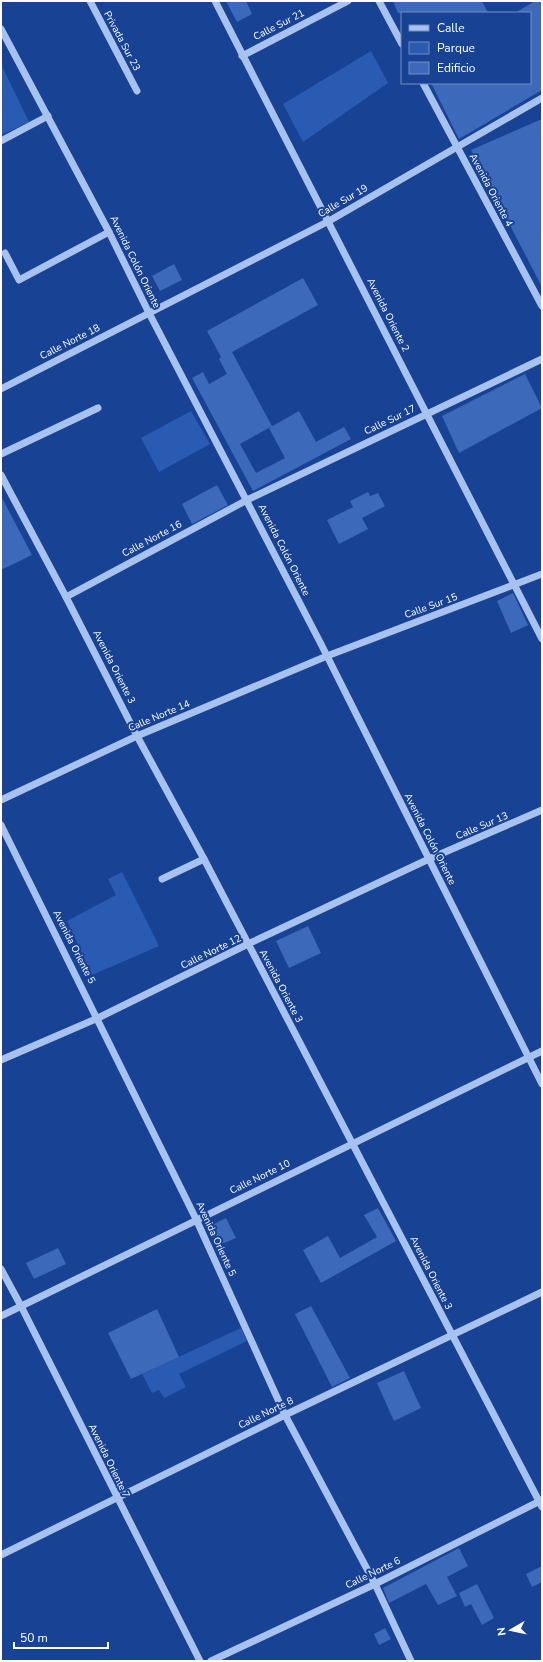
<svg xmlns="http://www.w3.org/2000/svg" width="543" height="1662" font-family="'Nunito Sans',sans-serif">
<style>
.green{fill:#2a5bb2}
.building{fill:#3c69ba}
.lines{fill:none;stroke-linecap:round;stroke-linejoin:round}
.minor{stroke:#a8c2f0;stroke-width:7}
.labels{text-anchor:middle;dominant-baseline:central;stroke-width:4;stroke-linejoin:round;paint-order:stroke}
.street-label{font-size:10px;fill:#fff;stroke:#184294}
</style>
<rect width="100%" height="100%" fill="#184294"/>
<g class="green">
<polygon points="371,51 388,83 303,142 283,104"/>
<polygon points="1,64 29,122 1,135"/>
<polygon points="191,411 210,444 159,472 141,438"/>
<polygon points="122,872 159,946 92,975 67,921 116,895 108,879"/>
<polygon points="241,1328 247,1341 179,1374 186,1387 164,1398 159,1390 152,1393 142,1374"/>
</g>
<g class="building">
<polygon points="226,1 246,1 252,14 237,22"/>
<polygon points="393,1 482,1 488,13 398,13"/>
<polygon points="535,1 542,1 542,90 459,139 431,83 530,83 530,13 515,13"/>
<polygon points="542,119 542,287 471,150"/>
<polygon points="174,264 182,280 160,291 152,276"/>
<polygon points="303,278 318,305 232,352 272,426 240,444 256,473 285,458 269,428 299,411 316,442 344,427 351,439 253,491 192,378 203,372 209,384 227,374 219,359 221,357 207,331"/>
<polygon points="525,374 542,408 459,453 442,416"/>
<polygon points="217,485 228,505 192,524 182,504"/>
<polygon points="368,492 370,496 378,493 385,506 362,518 368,529 339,544 327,520 353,507 350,501"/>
<polygon points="1,496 32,555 1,570"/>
<polygon points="513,593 528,625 511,633 497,601"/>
<polygon points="308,926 321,953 289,968 276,941"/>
<polygon points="378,1208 396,1241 321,1283 303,1250 328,1236 340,1258 377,1237 364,1215"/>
<polygon points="226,1218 236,1238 217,1246 208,1227"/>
<polygon points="58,1248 66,1264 34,1279 26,1263"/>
<polygon points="311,1306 350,1378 332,1387 295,1314"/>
<polygon points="157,1309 179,1357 131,1379 108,1333"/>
<polygon points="404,1371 421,1408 394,1421 377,1383"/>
<polygon points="459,1548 468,1566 447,1577 457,1596 438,1605 426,1584 389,1603 383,1588"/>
<polygon points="542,1566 542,1582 532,1587 526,1574"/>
<polygon points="477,1584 494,1618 482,1625 471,1604 465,1607 459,1593"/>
<polygon points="385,1628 391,1639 379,1645 374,1634"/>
</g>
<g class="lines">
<g class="minor">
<polyline points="90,1 137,91"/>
<polyline points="215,1 542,639"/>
<polyline points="379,1 402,44"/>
<polyline points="1,29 109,232 149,313 321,644 542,1084"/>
<polyline points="242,56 348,1"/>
<polyline points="423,83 542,306"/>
<polyline points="1,141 48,116"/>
<polyline points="5,253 19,280 109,232"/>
<polyline points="1,389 329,221 542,98"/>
<polyline points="1,454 98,408"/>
<polyline points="1,475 66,597 137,736 204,859 542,1507"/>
<polyline points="66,597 247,500 542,359"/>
<polyline points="1,800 137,736 327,656 542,574"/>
<polyline points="1,825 196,1219 285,1415 375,1584 411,1661"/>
<polyline points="162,879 204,859"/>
<polyline points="1,1060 98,1018 248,944 429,859 542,810"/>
<polyline points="1,1269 21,1306 200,1661"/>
<polyline points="1,1316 542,1051"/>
<polyline points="1,1555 285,1415 542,1292"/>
<polyline points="211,1661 375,1584 542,1500"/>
</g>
</g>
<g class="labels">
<g class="street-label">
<text transform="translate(279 25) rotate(-27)">Calle Sur 21</text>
<text transform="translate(122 41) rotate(62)">Privada Sur 23</text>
<text transform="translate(491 190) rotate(62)">Avenida Oriente 4</text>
<text transform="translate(343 201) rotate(-30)">Calle Sur 19</text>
<text transform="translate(135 262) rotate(64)">Avenida Colón Oriente</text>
<text transform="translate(388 315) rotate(63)">Avenida Oriente 2</text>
<text transform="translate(70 342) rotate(-27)">Calle Norte 18</text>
<text transform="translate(390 420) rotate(-26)">Calle Sur 17</text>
<text transform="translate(152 539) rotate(-28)">Calle Norte 16</text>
<text transform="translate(284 550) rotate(63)">Avenida Colón Oriente</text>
<text transform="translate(431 606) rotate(-20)">Calle Sur 15</text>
<text transform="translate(114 667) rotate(63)">Avenida Oriente 3</text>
<text transform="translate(159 716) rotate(-23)">Calle Norte 14</text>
<text transform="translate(482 826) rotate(-23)">Calle Sur 13</text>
<text transform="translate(430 839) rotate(63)">Avenida Colón Oriente</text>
<text transform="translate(74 947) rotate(63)">Avenida Oriente 5</text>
<text transform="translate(211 952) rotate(-26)">Calle Norte 12</text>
<text transform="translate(281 986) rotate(62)">Avenida Oriente 3</text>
<text transform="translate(260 1177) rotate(-26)">Calle Norte 10</text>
<text transform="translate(216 1239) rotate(65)">Avenida Oriente 5</text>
<text transform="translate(431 1273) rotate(63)">Avenida Oriente 3</text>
<text transform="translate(266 1413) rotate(-26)">Calle Norte 8</text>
<text transform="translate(109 1461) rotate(64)">Avenida Oriente 7</text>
<text transform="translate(373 1573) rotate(-26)">Calle Norte 6</text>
</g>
</g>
<rect width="543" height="1662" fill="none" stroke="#ffffff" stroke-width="4"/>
<rect x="401" y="12" width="130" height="72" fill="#184294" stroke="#748ebf"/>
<rect x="409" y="25" width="20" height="6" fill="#a8c2f0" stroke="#748ebf"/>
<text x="437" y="32" font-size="12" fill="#ffffff">Calle</text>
<rect x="409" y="42" width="20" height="12" fill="#2a5bb2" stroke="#748ebf"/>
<text x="437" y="52" font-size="12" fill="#ffffff">Parque</text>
<rect x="409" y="62" width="20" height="12" fill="#3c69ba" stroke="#748ebf"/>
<text x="437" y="72" font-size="12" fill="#ffffff">Edificio</text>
<g transform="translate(511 1630) rotate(261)" stroke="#184294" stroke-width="3" paint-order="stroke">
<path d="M0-3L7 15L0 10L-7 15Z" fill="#ffffff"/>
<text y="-6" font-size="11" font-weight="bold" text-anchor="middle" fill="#ffffff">N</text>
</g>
<path d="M14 1642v6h94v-6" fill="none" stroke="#ffffff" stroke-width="2"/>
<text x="20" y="1642" font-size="12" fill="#ffffff" stroke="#184294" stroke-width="3" paint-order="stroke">50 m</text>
</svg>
